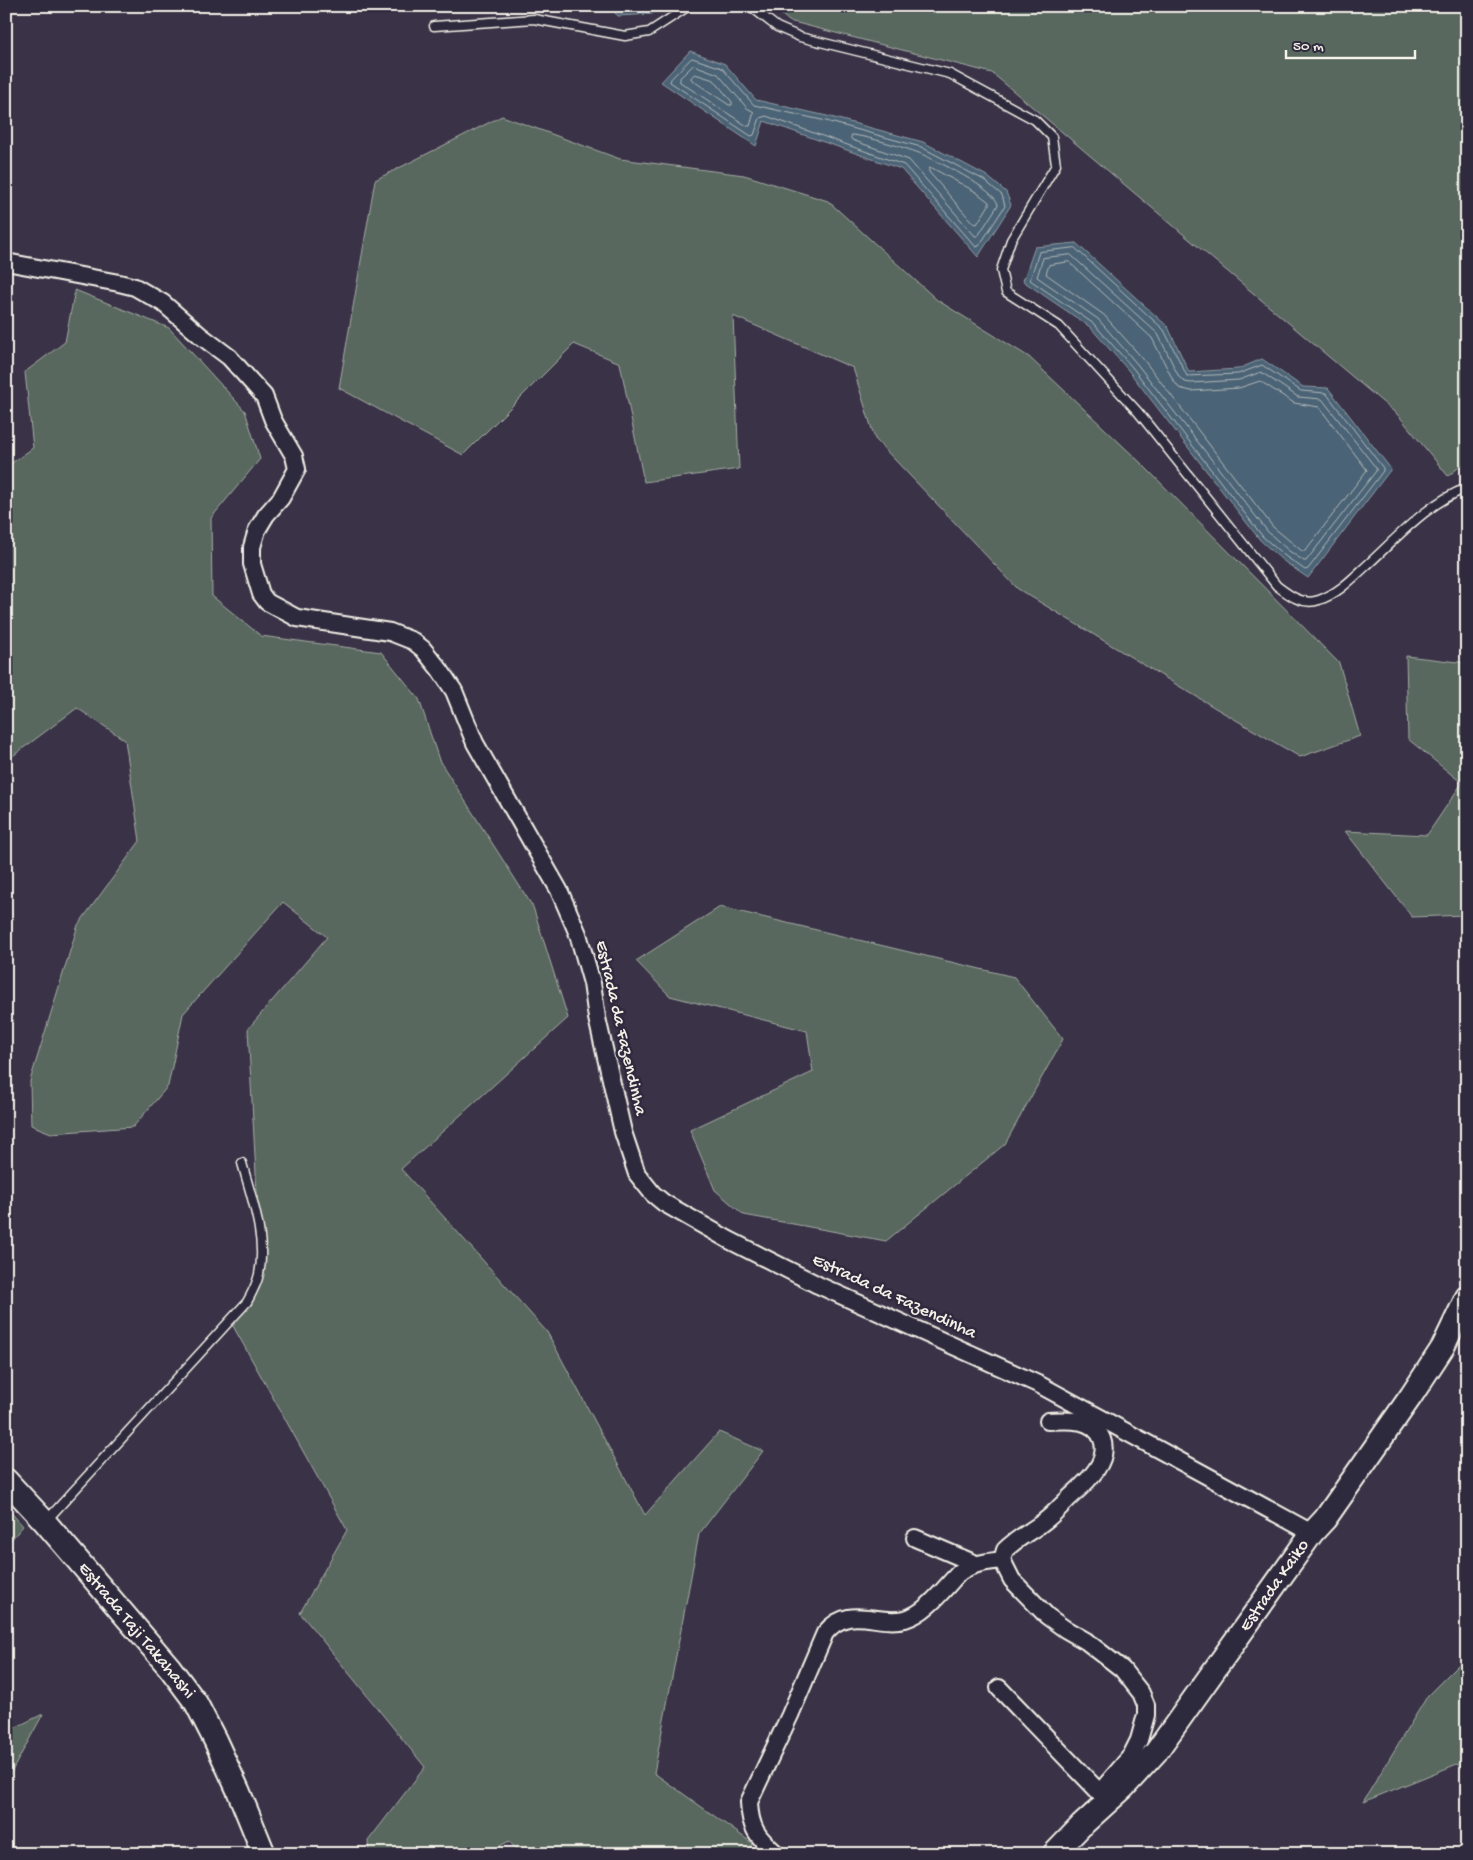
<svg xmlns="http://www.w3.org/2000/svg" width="1473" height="1860" font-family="'Gochi Hand',sans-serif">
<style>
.green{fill:#59685f;stroke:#a6aca4}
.water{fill:#4c6476;stroke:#8f9ca4}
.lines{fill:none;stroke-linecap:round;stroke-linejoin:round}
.shore{stroke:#b1b9ba;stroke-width:1}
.lane-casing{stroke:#f4f1e8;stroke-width:11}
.street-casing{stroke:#f4f1e8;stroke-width:20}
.secondary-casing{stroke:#f4f1e8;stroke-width:26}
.lane{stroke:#2f2a3d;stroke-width:8}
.street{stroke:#2f2a3d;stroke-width:16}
.secondary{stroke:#2f2a3d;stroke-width:22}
.labels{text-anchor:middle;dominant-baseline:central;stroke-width:5;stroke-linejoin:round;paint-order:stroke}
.street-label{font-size:18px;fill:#f4f1e8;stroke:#2f2a3d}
</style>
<rect width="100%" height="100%" fill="#3a3348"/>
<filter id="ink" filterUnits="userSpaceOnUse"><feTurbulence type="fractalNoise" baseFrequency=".02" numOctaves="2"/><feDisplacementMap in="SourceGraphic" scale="10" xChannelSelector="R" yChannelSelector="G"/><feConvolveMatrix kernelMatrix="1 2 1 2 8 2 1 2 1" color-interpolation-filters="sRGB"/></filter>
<g filter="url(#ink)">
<g class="green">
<polygon points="772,6 1467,6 1467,461 1448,476 1399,416 992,73 789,21"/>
<polygon points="502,116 620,159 744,175 828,201 937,300 1029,357 1142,464 1339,663 1360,736 1300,757 1217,709 1018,589 875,439 853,368 733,316 739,469 644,482 620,363 574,344 463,455 339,388 375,180"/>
<polygon points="75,290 169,328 245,411 260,459 211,518 212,596 261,636 381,652 419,699 439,760 533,907 568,1018 401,1169 547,1332 645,1515 719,1432 763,1451 699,1534 654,1773 752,1843 748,1854 520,1854 509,1841 486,1854 369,1854 368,1841 425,1767 300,1613 347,1530 233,1326 261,1265 248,1029 327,937 283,902 183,1014 168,1086 133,1127 51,1133 31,1125 30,1081 78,925 140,841 125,740 77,708 6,761 6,467 33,448 25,372 65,342"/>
<polygon points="1406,656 1467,663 1467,915 1412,917 1345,831 1427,835 1462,783 1408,739"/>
<polygon points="720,907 1014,977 1063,1039 1005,1144 886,1241 744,1215 715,1190 690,1130 813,1072 807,1031 670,996 636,961"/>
<polygon points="6,1507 23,1526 6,1546"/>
<polygon points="1467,1656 1467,1773 1457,1764 1363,1802 1428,1695"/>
<polygon points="43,1714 6,1782 6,1732"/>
</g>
<g class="water">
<polygon points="608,6 661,6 652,14 618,16"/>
<polygon points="690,51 725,64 756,100 827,116 923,142 987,176 1006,192 1011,205 978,257 901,169 764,121 756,146 661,82"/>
<polygon points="1076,243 1168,327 1189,372 1238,369 1262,359 1303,387 1328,388 1391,469 1308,578 1282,560 1260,540 1128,370 1090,327 1023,281 1035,247"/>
</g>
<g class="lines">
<g class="shore">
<polygon points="692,58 722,68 754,105 826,121 921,147 984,180 1002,195 1005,206 979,246 976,247 904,165 766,116 760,118 754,135 751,136 670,82 671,79"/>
<polygon points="694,65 718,74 747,108 754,112 750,126 747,126 680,82 680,78"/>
<polygon points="695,74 714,80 732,102 732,105 729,105 692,80 691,78"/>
<path d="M852,135C866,136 906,148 919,153C935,160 996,189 998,205L978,236H975L909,160L852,140L851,138Z"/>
<polygon points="932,168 976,192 989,202 989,205 977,224 973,223 929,172 929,169"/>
<polygon points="1075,248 1164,330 1187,376 1238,374 1262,365 1301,391 1326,393 1383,468 1383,471 1308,569 1305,570 1285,556 1263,537 1132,367 1094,324 1030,280 1039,252"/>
<polygon points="1071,255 1158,334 1179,377 1185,382 1191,383 1239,380 1261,372 1298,397 1322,399 1376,468 1376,471 1306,561 1304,561 1289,551 1268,532 1137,364 1098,319 1037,277 1043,258"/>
<polygon points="1069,262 1152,338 1173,380 1179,388 1191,391 1239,388 1260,381 1294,403 1319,407 1367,470 1305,551 1302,551 1273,527 1143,359 1104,315 1046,274 1049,265"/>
</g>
<g class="lane-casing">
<g id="lane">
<path d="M750,6L777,27L800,37L950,74L1035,120L1052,137L1056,165L1011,240L1001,270L1006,292L1059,326L1138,412L1277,586C1289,595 1303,606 1319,600C1337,594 1351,580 1365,567C1395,540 1428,502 1467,488"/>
<polyline points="434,26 534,19 625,36 649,32 689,6"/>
<path d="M46,1521L247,1302C252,1293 257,1284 259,1274C267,1239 251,1196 242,1163"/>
</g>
</g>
<g class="street-casing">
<g id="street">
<polyline points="6,262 119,283 135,287 163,303 201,336 229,357 264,396 273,420 294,456 297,469 281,498 266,515 257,530 252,547 252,564 261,594 267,602 297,618 390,632 413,641 423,649 440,670 454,691 475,743 559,890 578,934 592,983 597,1018 623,1132 637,1174 653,1194 664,1203 729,1240 818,1285 1040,1385 1312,1533"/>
<path d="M1048,1421C1067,1420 1093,1417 1102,1439C1111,1463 1083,1485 1068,1499C1060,1507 1052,1516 1042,1523C1030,1532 1016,1539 1005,1550L1002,1560L1012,1580L1047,1616L1065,1629L1086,1641L1122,1669L1141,1693L1146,1705V1715L1139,1740L1131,1756L1101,1791L1105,1806"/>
<polyline points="915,1538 976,1564"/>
<polyline points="999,1688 1101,1794"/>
<path d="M777,1854C757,1837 750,1828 749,1802L790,1715L825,1633C849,1603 876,1626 905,1619C927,1613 944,1588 960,1572C973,1563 987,1562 1002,1560"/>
</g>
</g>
<g class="secondary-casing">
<g id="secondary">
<polyline points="6,1480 45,1522 170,1668 196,1703 215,1740 238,1790 264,1854"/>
<polyline points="1054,1854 1081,1826 1124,1787 1156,1752 1312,1533 1325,1519 1411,1396 1443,1347 1467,1297"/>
</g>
</g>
<use href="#lane" class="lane"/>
<use href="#street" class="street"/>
<use href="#secondary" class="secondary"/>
</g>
</g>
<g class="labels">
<g class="street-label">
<text transform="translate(620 1028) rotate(77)">Estrada da Fazendinha</text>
<text transform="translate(894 1297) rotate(25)">Estrada da Fazendinha</text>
<text transform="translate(1275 1586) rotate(-55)">Estrada Kaiko</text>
<text transform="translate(136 1631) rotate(50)">Estrada Taji Takahashi</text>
</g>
</g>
<rect width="1473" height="1860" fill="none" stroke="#2f2a3d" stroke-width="25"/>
<rect x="12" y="12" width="1448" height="1835" fill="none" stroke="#f4f1e8" stroke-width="2" filter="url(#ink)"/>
<path d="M1286 50v8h129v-8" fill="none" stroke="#f4f1e8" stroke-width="2.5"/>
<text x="1293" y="50" font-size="15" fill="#f4f1e8" stroke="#2f2a3d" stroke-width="4" paint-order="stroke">50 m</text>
</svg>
